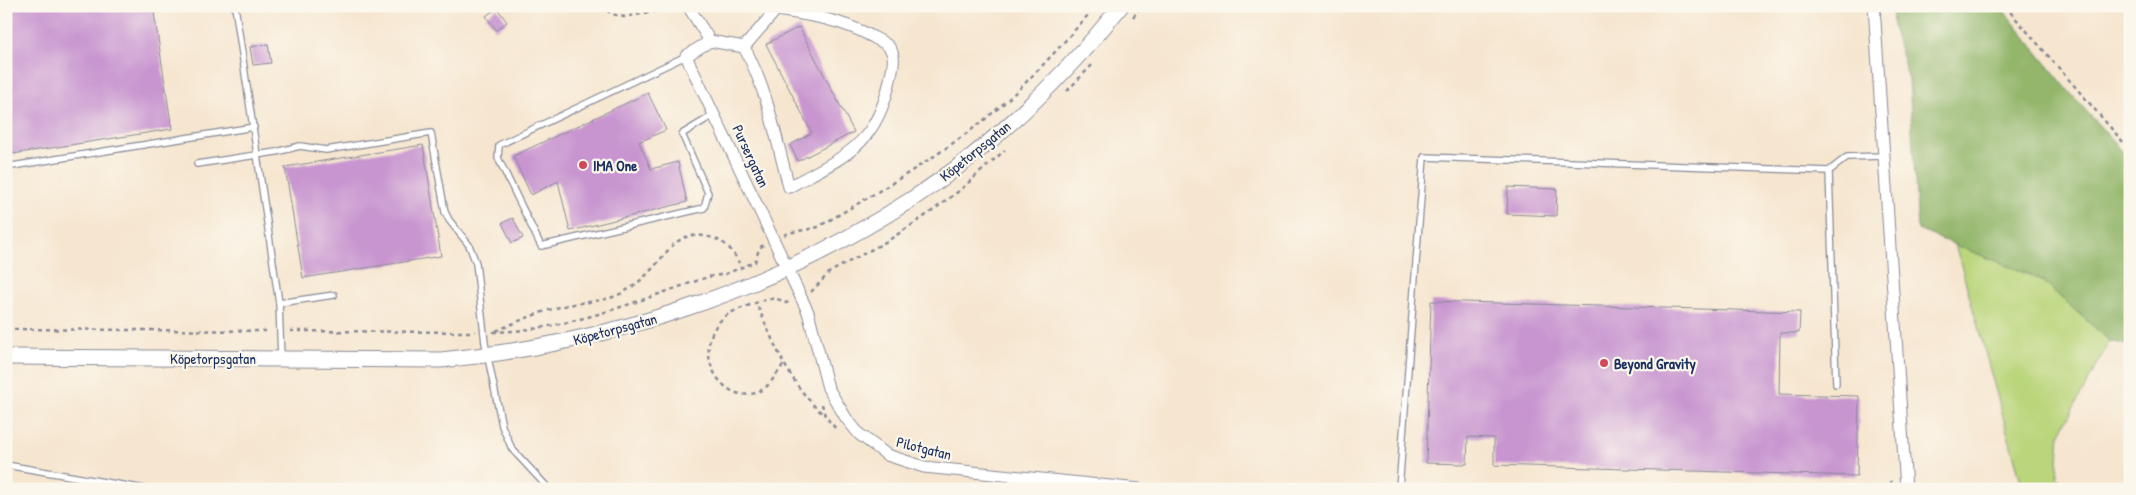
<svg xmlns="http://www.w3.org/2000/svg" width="2136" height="495" font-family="'Patrick Hand',sans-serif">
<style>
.green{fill:#bad57a;stroke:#6a826c}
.forest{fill:#93b66a;stroke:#577264}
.building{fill:#c895d0}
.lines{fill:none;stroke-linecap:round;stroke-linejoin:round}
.service-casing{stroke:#888a97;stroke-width:8}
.minor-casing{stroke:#888a97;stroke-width:13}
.tertiary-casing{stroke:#888a97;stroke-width:17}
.path{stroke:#888a97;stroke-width:2.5;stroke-dasharray:4 4;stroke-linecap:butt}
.service{stroke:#fff;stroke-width:5.5}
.minor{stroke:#fff;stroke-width:11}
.tertiary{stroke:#fff;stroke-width:15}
.poi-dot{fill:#d1495b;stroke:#fbf7ec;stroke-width:2}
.labels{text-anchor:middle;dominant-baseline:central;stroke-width:4.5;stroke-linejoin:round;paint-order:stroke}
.street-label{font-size:15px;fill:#1b2f5e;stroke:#fbf7ec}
.poi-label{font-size:15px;font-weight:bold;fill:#1b2f5e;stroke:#fbf7ec;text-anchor:start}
</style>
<rect width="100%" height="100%" fill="#fbf7ec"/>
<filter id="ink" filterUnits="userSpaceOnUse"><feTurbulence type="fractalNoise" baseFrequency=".02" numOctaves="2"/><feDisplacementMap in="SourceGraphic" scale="10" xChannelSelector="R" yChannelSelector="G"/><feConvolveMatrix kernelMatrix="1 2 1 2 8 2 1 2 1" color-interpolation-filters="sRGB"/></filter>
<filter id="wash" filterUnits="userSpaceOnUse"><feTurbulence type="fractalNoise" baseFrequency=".0096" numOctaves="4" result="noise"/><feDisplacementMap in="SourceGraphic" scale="20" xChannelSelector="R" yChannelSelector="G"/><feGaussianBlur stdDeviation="1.12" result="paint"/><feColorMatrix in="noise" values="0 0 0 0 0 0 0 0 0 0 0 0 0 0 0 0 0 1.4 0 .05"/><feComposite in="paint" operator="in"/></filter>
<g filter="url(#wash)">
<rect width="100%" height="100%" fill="#f6e6d0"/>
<polygon class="green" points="1955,244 2040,279 2110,341 2060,433 2057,477 2070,489 2023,489"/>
<polygon class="forest" points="1892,6 2000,6 2072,95 2130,160 2130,346 2110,341 2040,279 1918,230 1909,80 1893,27"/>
<g id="blocks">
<g class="building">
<polygon points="6,6 153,6 172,129 6,155"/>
<polygon points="497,8 507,22 496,30 486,16"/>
<polygon points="799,27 854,132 798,161 790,145 812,133 766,44"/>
<polygon points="268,44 271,63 253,65 250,47"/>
<polygon points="648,93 666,130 639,142 651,169 678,162 687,202 570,231 558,181 531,195 513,156"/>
<polygon points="423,145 441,256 303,278 285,167"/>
<polygon points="1508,187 1557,189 1556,216 1507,214"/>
<polygon points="513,218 523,238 512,243 502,223"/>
<polygon points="1431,301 1800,312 1799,333 1780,333 1779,394 1859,396 1857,476 1494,465 1494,438 1468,437 1467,464 1426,463"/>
</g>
</g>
</g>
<g filter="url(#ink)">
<use href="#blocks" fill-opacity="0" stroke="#888a97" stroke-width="1"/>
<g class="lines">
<g class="service-casing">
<g id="service">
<polyline points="235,6 279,303 281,359"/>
<polyline points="686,56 499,145 498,158 541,246 704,208 708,193 682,134 715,114"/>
<polyline points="197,164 276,152 300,146 326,150 431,133 445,212 449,220 469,245 476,263 485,343 502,426 512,449 549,489"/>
<polyline points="6,167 254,127"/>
<polyline points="279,303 334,295"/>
<polyline points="1836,384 1829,171 1847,157 1884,156"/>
<polyline points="6,465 145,489"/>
<polyline points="1399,489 1424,157 1829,171"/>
</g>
</g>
<g class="minor-casing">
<g id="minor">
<polyline points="688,6 710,41 744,47"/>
<polyline points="1874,6 1906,489"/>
<polyline points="710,41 686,56 808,312 828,388 846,418 859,434 887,455 924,467 1139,489"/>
<path d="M744,47C768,91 776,139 789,187C844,156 876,147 890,80C892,68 897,57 889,47C886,43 878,40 873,37C842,20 811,15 776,10"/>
<polyline points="744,47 776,10 776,6"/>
</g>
</g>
<g class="tertiary-casing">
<path id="tertiary" d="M6,357L441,360C609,344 771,291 912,199C991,148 1062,79 1121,6"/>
</g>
<g class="path">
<polyline points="600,6 612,14 624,17 676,8"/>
<polyline points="2005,6 2130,150"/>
<polyline points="1133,17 1142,6"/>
<polyline points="1067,91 1094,63"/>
<path d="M784,235C794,230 806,231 818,227C871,196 925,165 975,127C1020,93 1058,49 1096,6"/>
<polyline points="811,292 830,272 889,240 928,214 959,191 1005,150"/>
<path d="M758,307C776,348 790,385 824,415"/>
<polyline points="6,329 270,331"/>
<polyline points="290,331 475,332"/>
<path d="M496,331C519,321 541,311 564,306C581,302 598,302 613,297C626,292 639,283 648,273C669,253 676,227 713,238C726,242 733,251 739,263"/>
<path d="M493,332C567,331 639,300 708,277L725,274L755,262L759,249L763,245"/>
<path d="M783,365C778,372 773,380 767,386C730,417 688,356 720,321C728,312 740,309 750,305C763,300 775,295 786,303L790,302"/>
<polyline points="822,404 825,416 836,429"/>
<polyline points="1885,489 1892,481"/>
</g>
<use href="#service" class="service"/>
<use href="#minor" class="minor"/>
<use href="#tertiary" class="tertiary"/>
</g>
</g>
<g class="poi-dot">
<circle cx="583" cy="165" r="5"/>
<circle cx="1604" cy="363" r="5"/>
</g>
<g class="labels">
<g class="street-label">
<text transform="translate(975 151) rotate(-39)">Köpetorpsgatan</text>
<text transform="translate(751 156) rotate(65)">Pursergatan</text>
<text transform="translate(615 329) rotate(-15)">Köpetorpsgatan</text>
<text x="213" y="358">Köpetorpsgatan</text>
<text transform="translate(924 448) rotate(14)">Pilotgatan</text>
</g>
<g class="poi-label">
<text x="593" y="165">IMA One</text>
<text x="1614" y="363">Beyond Gravity</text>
</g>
</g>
<rect width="2136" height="495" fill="none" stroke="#fbf7ec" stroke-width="25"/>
</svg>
